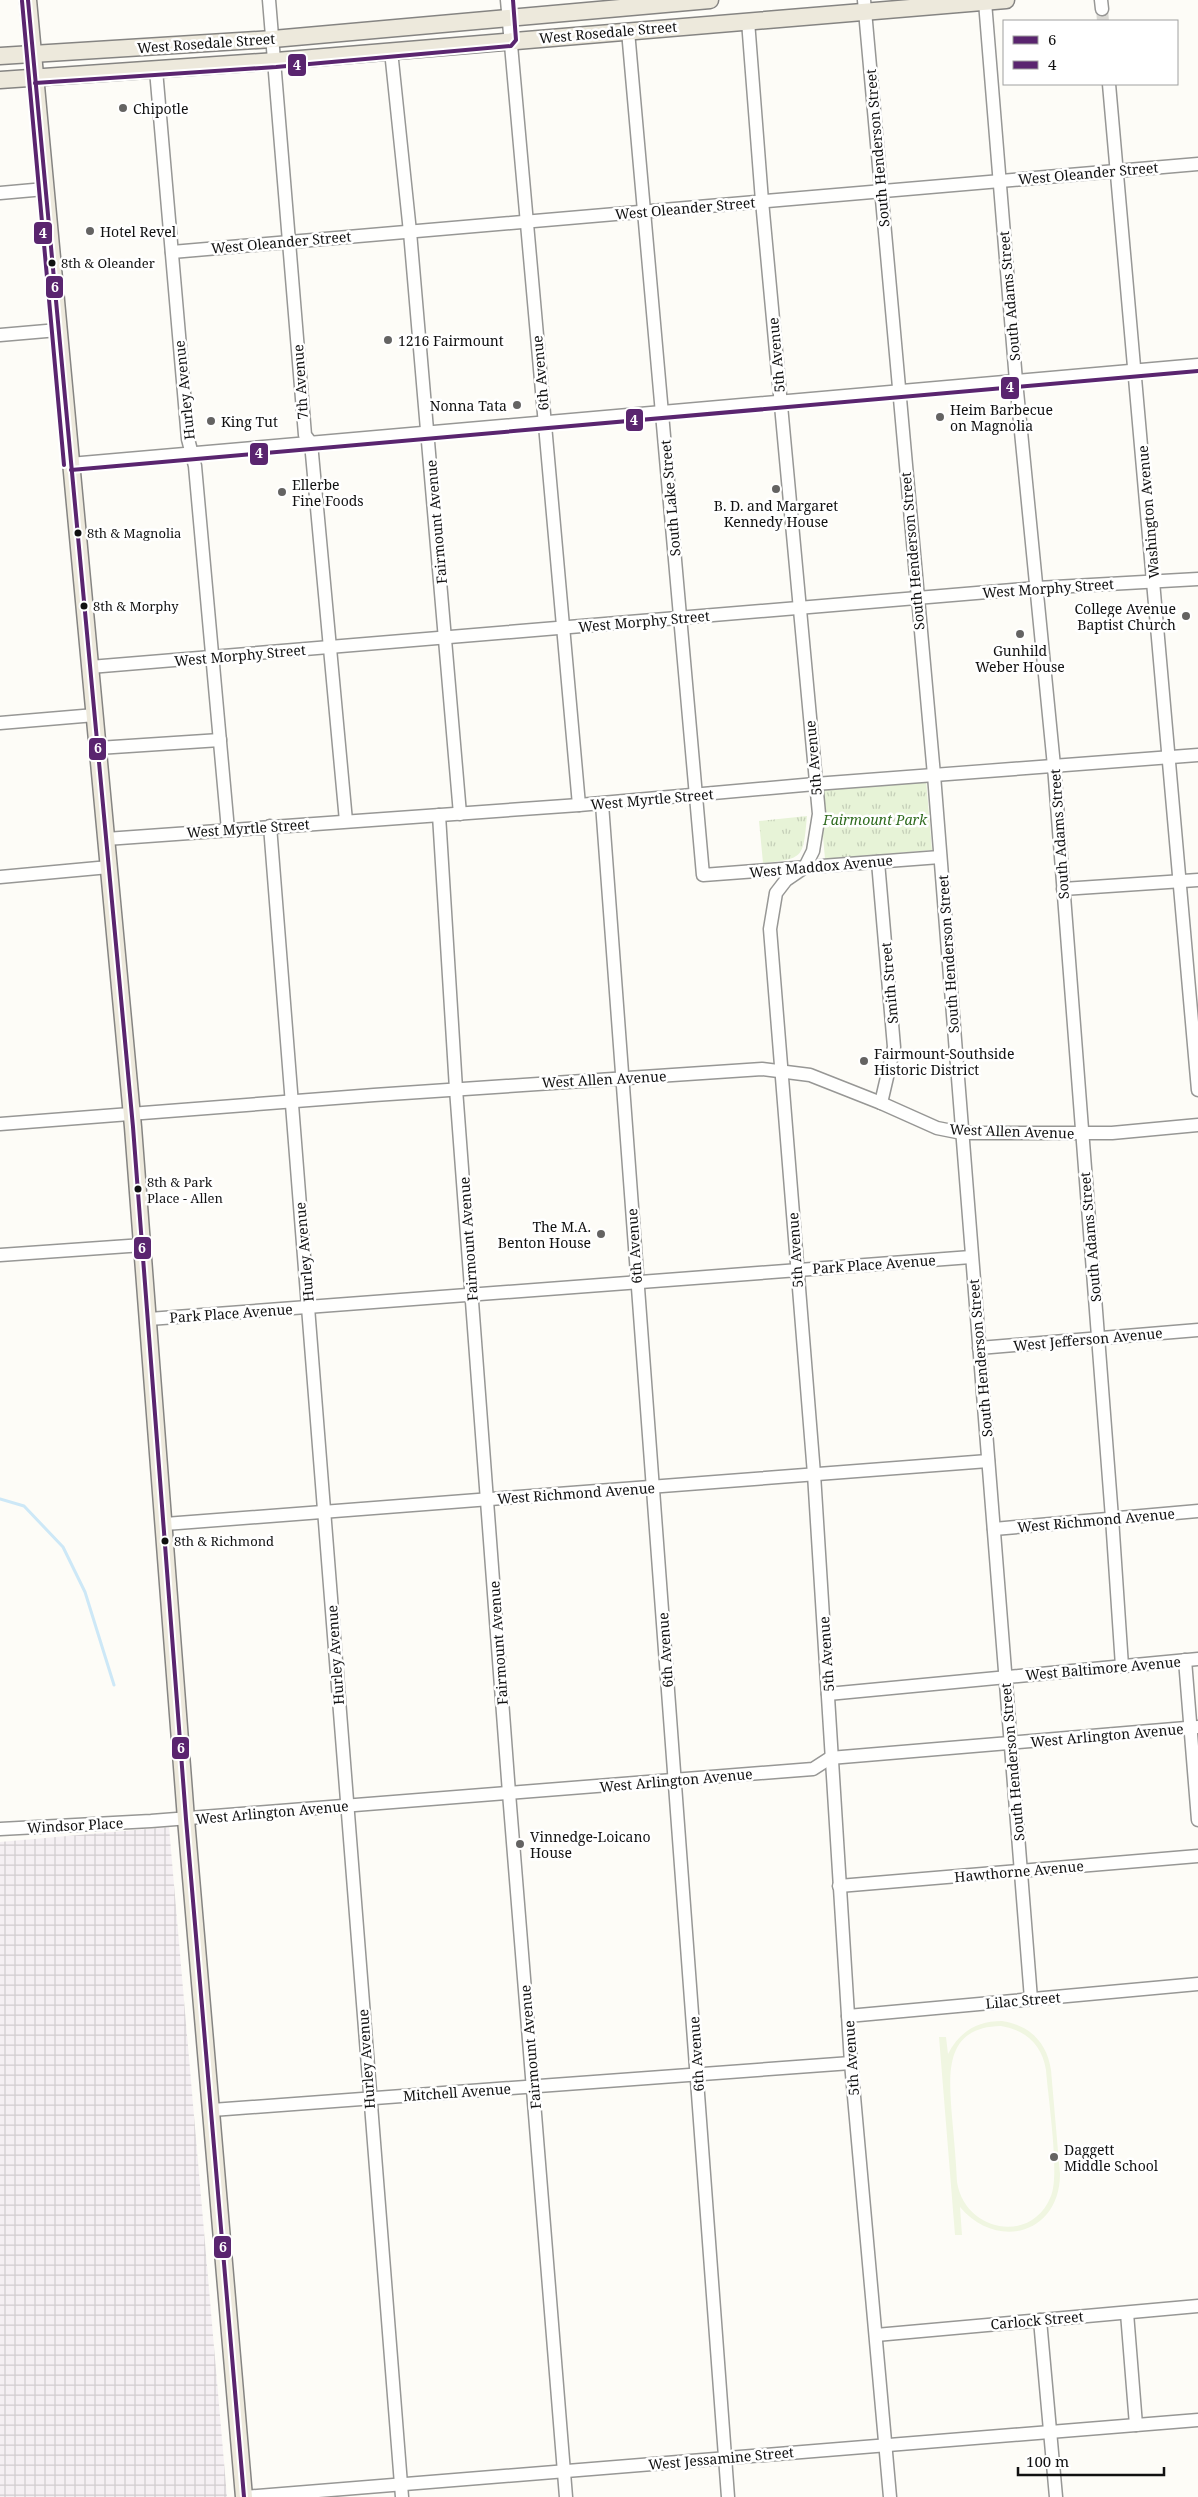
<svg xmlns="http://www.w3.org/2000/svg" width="1198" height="2497" font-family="'Noto Serif',serif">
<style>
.industrial{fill:url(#industrial-grid)}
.park{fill:url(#park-tufts)}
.pitch{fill:#f0f6e1;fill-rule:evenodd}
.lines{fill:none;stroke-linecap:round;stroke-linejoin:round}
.stream{stroke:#cde8f7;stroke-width:3}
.minor-tunnel{stroke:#dad9d4;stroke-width:12;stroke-dasharray:12 6;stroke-linecap:butt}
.minor-casing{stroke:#979795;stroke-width:15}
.major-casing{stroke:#858482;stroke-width:19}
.minor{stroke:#fffffe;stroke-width:12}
.major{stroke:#ede9dc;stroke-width:16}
.bus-1-casing{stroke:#fff;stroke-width:8}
.bus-2-casing{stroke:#fff;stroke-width:8}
.bus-1{stroke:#5a256f;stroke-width:4}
.bus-2{stroke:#5a256f;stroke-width:4}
.poi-dot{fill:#646362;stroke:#fff;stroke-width:2}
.bus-dot{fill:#111;stroke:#fff;stroke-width:2}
.labels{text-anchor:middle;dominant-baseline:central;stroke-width:5;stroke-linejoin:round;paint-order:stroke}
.bus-label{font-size:13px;fill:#111;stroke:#fff;text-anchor:start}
.street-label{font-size:14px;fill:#111;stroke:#fff}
.poi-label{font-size:14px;fill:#111;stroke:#fff;text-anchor:start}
.park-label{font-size:14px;font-style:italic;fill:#2f6b1f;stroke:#fff}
.line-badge{stroke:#fff;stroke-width:2}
.badge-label{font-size:14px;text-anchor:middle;font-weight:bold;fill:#fff}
</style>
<defs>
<pattern id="industrial-grid" width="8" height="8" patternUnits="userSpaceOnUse" patternTransform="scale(1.25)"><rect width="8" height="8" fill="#f5f0f3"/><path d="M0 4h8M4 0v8" fill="none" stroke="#d1cdcf"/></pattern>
<pattern id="park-tufts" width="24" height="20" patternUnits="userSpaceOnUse" patternTransform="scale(1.25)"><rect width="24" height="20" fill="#e7f3d7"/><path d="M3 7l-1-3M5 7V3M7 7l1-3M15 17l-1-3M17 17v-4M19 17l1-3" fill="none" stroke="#c5cfb8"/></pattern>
</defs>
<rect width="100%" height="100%" fill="#fdfcf7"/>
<polygon class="industrial" points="169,1827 227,2497 0,2497 0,1842"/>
<g class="park">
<polygon points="926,780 932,850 825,859 819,789"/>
<path d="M807,816C803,857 805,859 763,863L759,821Z"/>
</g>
<path class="pitch" d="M1002,2021C1029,2025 1047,2042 1051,2070L1060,2174C1060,2234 997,2251 960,2207L962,2235H955L939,2037H946L948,2054C959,2032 977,2021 1002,2021ZM1001,2026C1026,2030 1042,2045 1046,2070C1048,2098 1060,2174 1051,2196C1032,2245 965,2232 957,2182C956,2161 954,2139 952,2117C949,2075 943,2027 1001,2026Z"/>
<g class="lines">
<polyline class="stream" points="0,1499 24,1506 63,1547 85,1592 114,1685"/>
<polyline class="minor-tunnel" points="1102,9 1103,21"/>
<g class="minor-casing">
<g id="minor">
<polyline points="269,0 305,435 311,443 346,821"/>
<polyline points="507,0 579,805"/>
<polyline points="864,0 934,775 1031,1999"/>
<polyline points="1101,0 1102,9"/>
<polyline points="985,2 1016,381 1054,766 1112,1518 1122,1666"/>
<polyline points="748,21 762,201 819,814 813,851 805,867 786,880 776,893 770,929 814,1474 851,2063 890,2497"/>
<polyline points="628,31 703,875 940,857"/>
<polyline points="391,51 410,232 460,814"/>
<polyline points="156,70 188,439 195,466 228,830"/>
<polyline points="1109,84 1198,1090"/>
<polyline points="0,193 45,189"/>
<polyline points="172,252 1198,164"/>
<polyline points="0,335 58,330"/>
<polyline points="70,464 1198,365"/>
<polyline points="90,667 1037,588 1198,579"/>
<polyline points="0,723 95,715"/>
<polyline points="98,748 220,740"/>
<polyline points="602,804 728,2497"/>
<polyline points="439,815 456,1089 509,1793 566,2497"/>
<polyline points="270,826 402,2497"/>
<polyline points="106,839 579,805 815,784 1198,755"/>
<polyline points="878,862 894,1047 881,1103"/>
<polyline points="0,877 109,867"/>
<polyline points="1063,889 1198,880"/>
<polyline points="0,1124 374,1095 762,1069 810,1075 881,1103 937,1128 962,1133 1112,1133 1198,1125"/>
<polyline points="0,1255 143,1245"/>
<polyline points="149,1319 971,1257"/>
<polyline points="979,1348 1198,1330"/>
<polyline points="165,1524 988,1461"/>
<polyline points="994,1529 1198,1511"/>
<polyline points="1185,1660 1198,1820"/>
<polyline points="828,1694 1198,1659"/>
<polyline points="0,1829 151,1821 813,1769 830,1758 1198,1727"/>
<polyline points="839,1886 1198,1856"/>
<polyline points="848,2016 1198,1984"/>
<polyline points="212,2110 851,2063"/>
<polyline points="1127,2313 1136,2425"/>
<polyline points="1040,2320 1056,2497"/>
<polyline points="876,2335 1198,2306"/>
<polyline points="244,2497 1198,2420"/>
</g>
</g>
<g class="major-casing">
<g id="major">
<polyline points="28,0 133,1127 186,1819 244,2497"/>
<polyline points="0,56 273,39 710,0"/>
<polyline points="0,80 276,61 1006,0"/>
</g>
</g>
<use href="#minor" class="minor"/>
<use href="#major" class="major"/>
<g class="bus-1-casing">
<polyline id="bus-1" points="28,0 133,1127 186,1819 244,2497"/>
</g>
<g class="bus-2-casing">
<g id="bus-2">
<polyline points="22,1 64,465"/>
<polyline points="35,83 276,67 511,46 516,40 513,0"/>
<polyline points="71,470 1198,371"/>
</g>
</g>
<use href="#bus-1" class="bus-1"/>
<use href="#bus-2" class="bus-2"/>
</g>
<g class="poi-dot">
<circle cx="123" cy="108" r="5"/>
<circle cx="90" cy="231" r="5"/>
<circle cx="388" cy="340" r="5"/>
<circle cx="517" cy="405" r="5"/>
<circle cx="940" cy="417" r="5"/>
<circle cx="211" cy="421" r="5"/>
<circle cx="776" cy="489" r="5"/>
<circle cx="282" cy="492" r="5"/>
<circle cx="1186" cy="616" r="5"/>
<circle cx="1020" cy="634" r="5"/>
<circle cx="864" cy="1061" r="5"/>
<circle cx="601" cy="1234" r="5"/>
<circle cx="520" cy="1844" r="5"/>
<circle cx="1054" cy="2157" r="5"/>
</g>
<g class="bus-dot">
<circle cx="52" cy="263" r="4.5"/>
<circle cx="78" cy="533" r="4.5"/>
<circle cx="84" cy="606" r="4.5"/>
<circle cx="138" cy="1189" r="4.5"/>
<circle cx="165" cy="1541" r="4.5"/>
</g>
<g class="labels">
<g class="bus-label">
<text x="61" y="263">8th &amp; Oleander</text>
<text x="87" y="533">8th &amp; Magnolia</text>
<text x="93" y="606">8th &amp; Morphy</text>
<text x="147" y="1182">8th &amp; Park<tspan x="147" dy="16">Place - Allen</tspan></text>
<text x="174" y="1541">8th &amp; Richmond</text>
</g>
<g class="street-label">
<text transform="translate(608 32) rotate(-5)">West Rosedale Street</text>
<text transform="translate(206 43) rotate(-4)">West Rosedale Street</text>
<text transform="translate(877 148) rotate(-95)">South Henderson Street</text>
<text transform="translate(1088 173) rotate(-5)">West Oleander Street</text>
<text transform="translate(685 208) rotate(-5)">West Oleander Street</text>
<text transform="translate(281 242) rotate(-5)">West Oleander Street</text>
<text transform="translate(1009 296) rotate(-95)">South Adams Street</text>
<text transform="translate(776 355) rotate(-95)">5th Avenue</text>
<text transform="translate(540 373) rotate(-95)">6th Avenue</text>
<text transform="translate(300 382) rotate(-94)">7th Avenue</text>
<text transform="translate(184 390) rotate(-96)">Hurley Avenue</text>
<text transform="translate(670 498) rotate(-95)">South Lake Street</text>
<text transform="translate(1148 512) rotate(-95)">Washington Avenue</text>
<text transform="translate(436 522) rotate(-95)">Fairmount Avenue</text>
<text transform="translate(912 551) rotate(-95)">South Henderson Street</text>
<text transform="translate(1048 588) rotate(-4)">West Morphy Street</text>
<text transform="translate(644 621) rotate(-5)">West Morphy Street</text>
<text transform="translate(240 655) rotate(-5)">West Morphy Street</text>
<text transform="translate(813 758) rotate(-95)">5th Avenue</text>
<text transform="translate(652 799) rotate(-5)">West Myrtle Street</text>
<text transform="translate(248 828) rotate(-4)">West Myrtle Street</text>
<text transform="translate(1059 834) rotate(-94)">South Adams Street</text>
<text transform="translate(821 866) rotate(-5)">West Maddox Avenue</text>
<text transform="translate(948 954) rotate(-94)">South Henderson Street</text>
<text transform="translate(889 983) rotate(-95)">Smith Street</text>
<text transform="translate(604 1079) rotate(-3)">West Allen Avenue</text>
<text transform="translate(1012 1131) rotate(2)">West Allen Avenue</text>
<text transform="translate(1090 1237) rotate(-95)">South Adams Street</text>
<text transform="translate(468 1239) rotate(-94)">Fairmount Avenue</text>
<text transform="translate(634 1246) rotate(-94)">6th Avenue</text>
<text transform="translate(795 1250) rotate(-94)">5th Avenue</text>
<text transform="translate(304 1252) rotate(-95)">Hurley Avenue</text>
<text transform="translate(874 1264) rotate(-4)">Park Place Avenue</text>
<text transform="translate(231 1313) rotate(-4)">Park Place Avenue</text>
<text transform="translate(1088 1339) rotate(-5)">West Jefferson Avenue</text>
<text transform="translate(980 1358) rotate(-95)">South Henderson Street</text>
<text transform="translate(576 1493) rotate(-4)">West Richmond Avenue</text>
<text transform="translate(1096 1520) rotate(-5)">West Richmond Avenue</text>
<text transform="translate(498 1643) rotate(-94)">Fairmount Avenue</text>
<text transform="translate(665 1650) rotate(-94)">6th Avenue</text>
<text transform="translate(826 1654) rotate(-94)">5th Avenue</text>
<text transform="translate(335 1655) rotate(-94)">Hurley Avenue</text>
<text transform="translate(1103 1668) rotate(-5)">West Baltimore Avenue</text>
<text transform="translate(1107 1735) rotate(-5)">West Arlington Avenue</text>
<text transform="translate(1012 1762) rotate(-95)">South Henderson Street</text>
<text transform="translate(676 1780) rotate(-5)">West Arlington Avenue</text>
<text transform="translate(272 1812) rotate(-5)">West Arlington Avenue</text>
<text transform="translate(75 1825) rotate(-3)">Windsor Place</text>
<text transform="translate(1019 1871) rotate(-5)">Hawthorne Avenue</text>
<text transform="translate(1023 2000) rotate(-5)">Lilac Street</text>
<text transform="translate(530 2047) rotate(-95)">Fairmount Avenue</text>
<text transform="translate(696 2054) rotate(-94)">6th Avenue</text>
<text transform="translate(851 2058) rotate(-94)">5th Avenue</text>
<text transform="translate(366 2059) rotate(-94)">Hurley Avenue</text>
<text transform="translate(457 2092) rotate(-4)">Mitchell Avenue</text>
<text transform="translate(1037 2320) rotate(-5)">Carlock Street</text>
<text transform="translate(721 2458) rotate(-5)">West Jessamine Street</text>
</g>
<g class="poi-label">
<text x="133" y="108">Chipotle</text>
<text x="100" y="231">Hotel Revel</text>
<text x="398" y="340">1216 Fairmount</text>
<text x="507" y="405" text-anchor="end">Nonna Tata</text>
<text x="950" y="409">Heim Barbecue<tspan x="950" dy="16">on Magnolia</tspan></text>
<text x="221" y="421">King Tut</text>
<text x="292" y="484">Ellerbe<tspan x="292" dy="16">Fine Foods</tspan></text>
<text x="776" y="505" text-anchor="middle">B. D. and Margaret<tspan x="776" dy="16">Kennedy House</tspan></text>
<text x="1176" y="608" text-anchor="end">College Avenue<tspan x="1176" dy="16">Baptist Church</tspan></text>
<text x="1020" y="650" text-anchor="middle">Gunhild<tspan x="1020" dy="16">Weber House</tspan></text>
<text x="874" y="1053">Fairmount-Southside<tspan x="874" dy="16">Historic District</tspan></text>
<text x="591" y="1226" text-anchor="end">The M.A.<tspan x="591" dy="16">Benton House</tspan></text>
<text x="530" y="1836">Vinnedge-Loicano<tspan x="530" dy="16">House</tspan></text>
<text x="1064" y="2149">Daggett<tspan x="1064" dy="16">Middle School</tspan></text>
</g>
<g class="park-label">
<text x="875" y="819">Fairmount Park</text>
</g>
</g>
<g class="line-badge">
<rect x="287" y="53" width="20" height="24" rx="5" fill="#5a256f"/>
<rect x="33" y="221" width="20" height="24" rx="5" fill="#5a256f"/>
<rect x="45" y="275" width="19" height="24" rx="5" fill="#5a256f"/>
<rect x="1000" y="376" width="20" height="24" rx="5" fill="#5a256f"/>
<rect x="625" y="408" width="19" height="24" rx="5" fill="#5a256f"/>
<rect x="249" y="442" width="20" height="24" rx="5" fill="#5a256f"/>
<rect x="88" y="737" width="19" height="24" rx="5" fill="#5a256f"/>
<rect x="133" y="1236" width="19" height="24" rx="5" fill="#5a256f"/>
<rect x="171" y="1736" width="19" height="24" rx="5" fill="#5a256f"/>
<rect x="213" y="2235" width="19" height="24" rx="5" fill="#5a256f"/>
</g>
<g class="badge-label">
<text x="297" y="70">4</text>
<text x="43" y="238">4</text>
<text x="55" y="292">6</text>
<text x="1010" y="392">4</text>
<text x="634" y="425">4</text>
<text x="259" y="458">4</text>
<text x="98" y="753">6</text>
<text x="142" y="1253">6</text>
<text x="181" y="1753">6</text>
<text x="223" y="2252">6</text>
</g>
<rect x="1003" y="20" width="175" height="65" fill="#ffffff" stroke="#a0a0a0"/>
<rect x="1013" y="36" width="25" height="8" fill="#5a256f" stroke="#a0a0a0"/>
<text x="1048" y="45" font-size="15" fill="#111111">6</text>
<rect x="1013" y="61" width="25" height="8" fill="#5a256f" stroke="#a0a0a0"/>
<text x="1048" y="70" font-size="15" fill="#111111">4</text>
<path d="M1018 2467v8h146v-8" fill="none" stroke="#111111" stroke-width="2.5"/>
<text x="1026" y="2467" font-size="15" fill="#111111" stroke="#ffffff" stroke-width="4" paint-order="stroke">100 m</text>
</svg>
